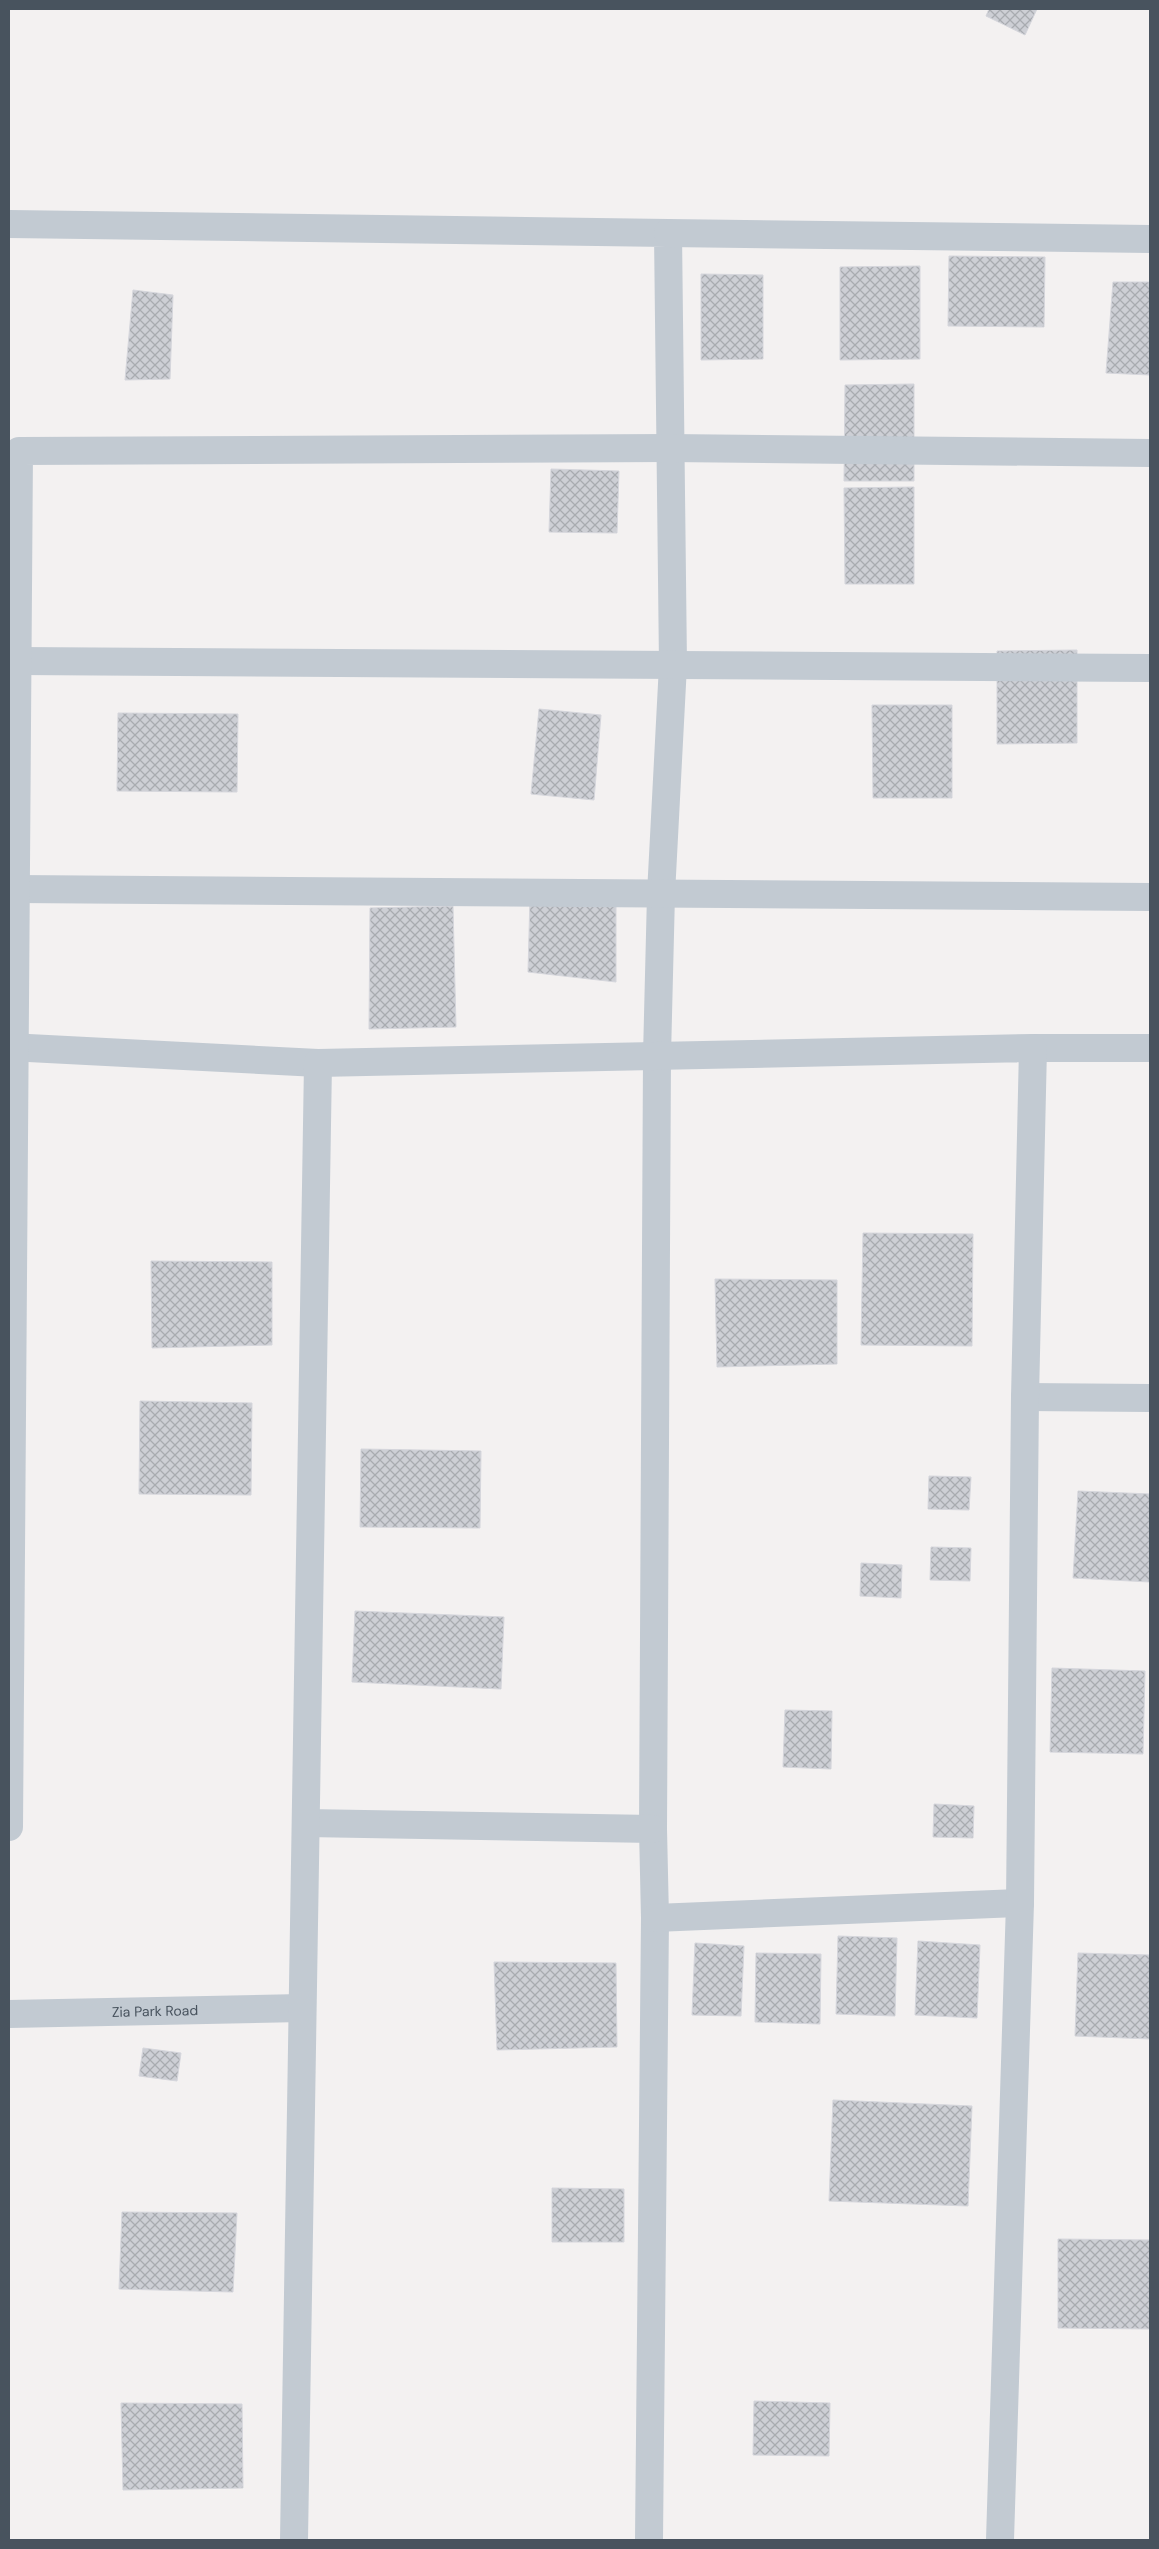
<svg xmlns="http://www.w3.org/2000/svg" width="1159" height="2549" font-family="'DM Sans',sans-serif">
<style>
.building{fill:url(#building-cross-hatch);stroke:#d5d6dc}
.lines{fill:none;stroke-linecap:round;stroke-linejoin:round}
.minor{stroke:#c2cad2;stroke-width:28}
.labels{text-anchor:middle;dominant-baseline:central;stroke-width:4;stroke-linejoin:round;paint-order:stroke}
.street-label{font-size:14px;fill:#48535e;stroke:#fff}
</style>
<defs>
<pattern id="building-cross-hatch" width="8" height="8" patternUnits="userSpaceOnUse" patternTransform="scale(1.25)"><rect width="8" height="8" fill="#cdcfd5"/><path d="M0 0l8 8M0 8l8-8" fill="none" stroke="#a8abb0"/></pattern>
</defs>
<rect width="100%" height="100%" fill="#f3f1f1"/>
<g class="building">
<polygon points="989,9 1037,9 1025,35 986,16"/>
<polygon points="949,256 1045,257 1044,327 948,326"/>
<polygon points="920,266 920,359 840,360 840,267"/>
<polygon points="701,274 763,275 763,359 701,360"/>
<polygon points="1113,282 1150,282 1150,375 1106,373"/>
<polygon points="133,290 173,295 170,379 125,380"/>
<polygon points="914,384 914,481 844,481 845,385"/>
<polygon points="551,469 619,471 617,533 549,532"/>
<polygon points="914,487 914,584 845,584 844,488"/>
<polygon points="1077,650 1077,743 997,744 997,651"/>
<polygon points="872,705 952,705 952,798 873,798"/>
<polygon points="539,709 601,715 594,800 531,794"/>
<polygon points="118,713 238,714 237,792 117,791"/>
<polygon points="530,897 616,898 616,982 528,972"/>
<polygon points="453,906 456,1027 369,1029 370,908"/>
<polygon points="863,1233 973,1234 972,1346 861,1345"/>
<polygon points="151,1261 272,1262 272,1345 152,1348"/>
<polygon points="715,1279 837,1280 837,1364 717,1367"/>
<polygon points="140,1401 252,1403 251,1495 139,1494"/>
<polygon points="361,1449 481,1451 480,1528 360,1527"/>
<polygon points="929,1476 971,1477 969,1510 928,1509"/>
<polygon points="1078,1491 1150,1494 1150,1582 1073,1578"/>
<polygon points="931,1547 971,1548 970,1581 930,1580"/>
<polygon points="861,1563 902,1565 901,1598 860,1596"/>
<polygon points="355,1611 504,1617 501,1689 352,1682"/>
<polygon points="1052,1668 1145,1671 1143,1754 1050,1752"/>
<polygon points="785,1710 832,1711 831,1769 783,1767"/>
<polygon points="934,1804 974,1806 973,1838 933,1837"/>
<polygon points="838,1936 897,1938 895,2016 836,2014"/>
<polygon points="918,1941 980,1945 977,2018 915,2015"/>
<polygon points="695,1943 744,1946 741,2016 692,2015"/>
<polygon points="756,1953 821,1954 820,2024 755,2022"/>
<polygon points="1078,1953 1150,1955 1150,2039 1075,2036"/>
<polygon points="494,1962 616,1963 617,2047 497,2050"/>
<polygon points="143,2048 181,2053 177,2081 139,2076"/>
<polygon points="833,2100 972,2106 968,2206 829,2201"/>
<polygon points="552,2188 624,2189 624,2242 552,2242"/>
<polygon points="122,2212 237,2213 233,2292 119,2289"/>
<polygon points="1058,2239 1150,2240 1150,2329 1058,2328"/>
<polygon points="754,2401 830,2403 829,2456 753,2455"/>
<polygon points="121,2403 242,2404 243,2488 123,2490"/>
</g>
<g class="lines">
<g class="minor">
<polyline points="9,224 668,233 673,665 661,894 657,1056 653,1829 655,1918 649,2540"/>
<polyline points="668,233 1150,239"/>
<polyline points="18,661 1150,668"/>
<polyline points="16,889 1150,897"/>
<polyline points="9,1047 318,1063"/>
<polyline points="1033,1048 1150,1048"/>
<polyline points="1025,1397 1150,1398"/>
<polyline points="306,1823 653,1829"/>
<polyline points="9,1827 19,451 670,448 1150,453"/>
<polyline points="655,1918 1020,1903"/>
<path id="s1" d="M9,2014L302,2008"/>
<polyline points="294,2540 318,1063 1033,1048 1025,1397 1020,1903 1000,2540"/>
</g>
</g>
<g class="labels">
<g class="street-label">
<text stroke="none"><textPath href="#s1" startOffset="146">Zia Park Road</textPath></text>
</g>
</g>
<rect width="1159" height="2549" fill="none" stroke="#48535e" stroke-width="20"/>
</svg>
